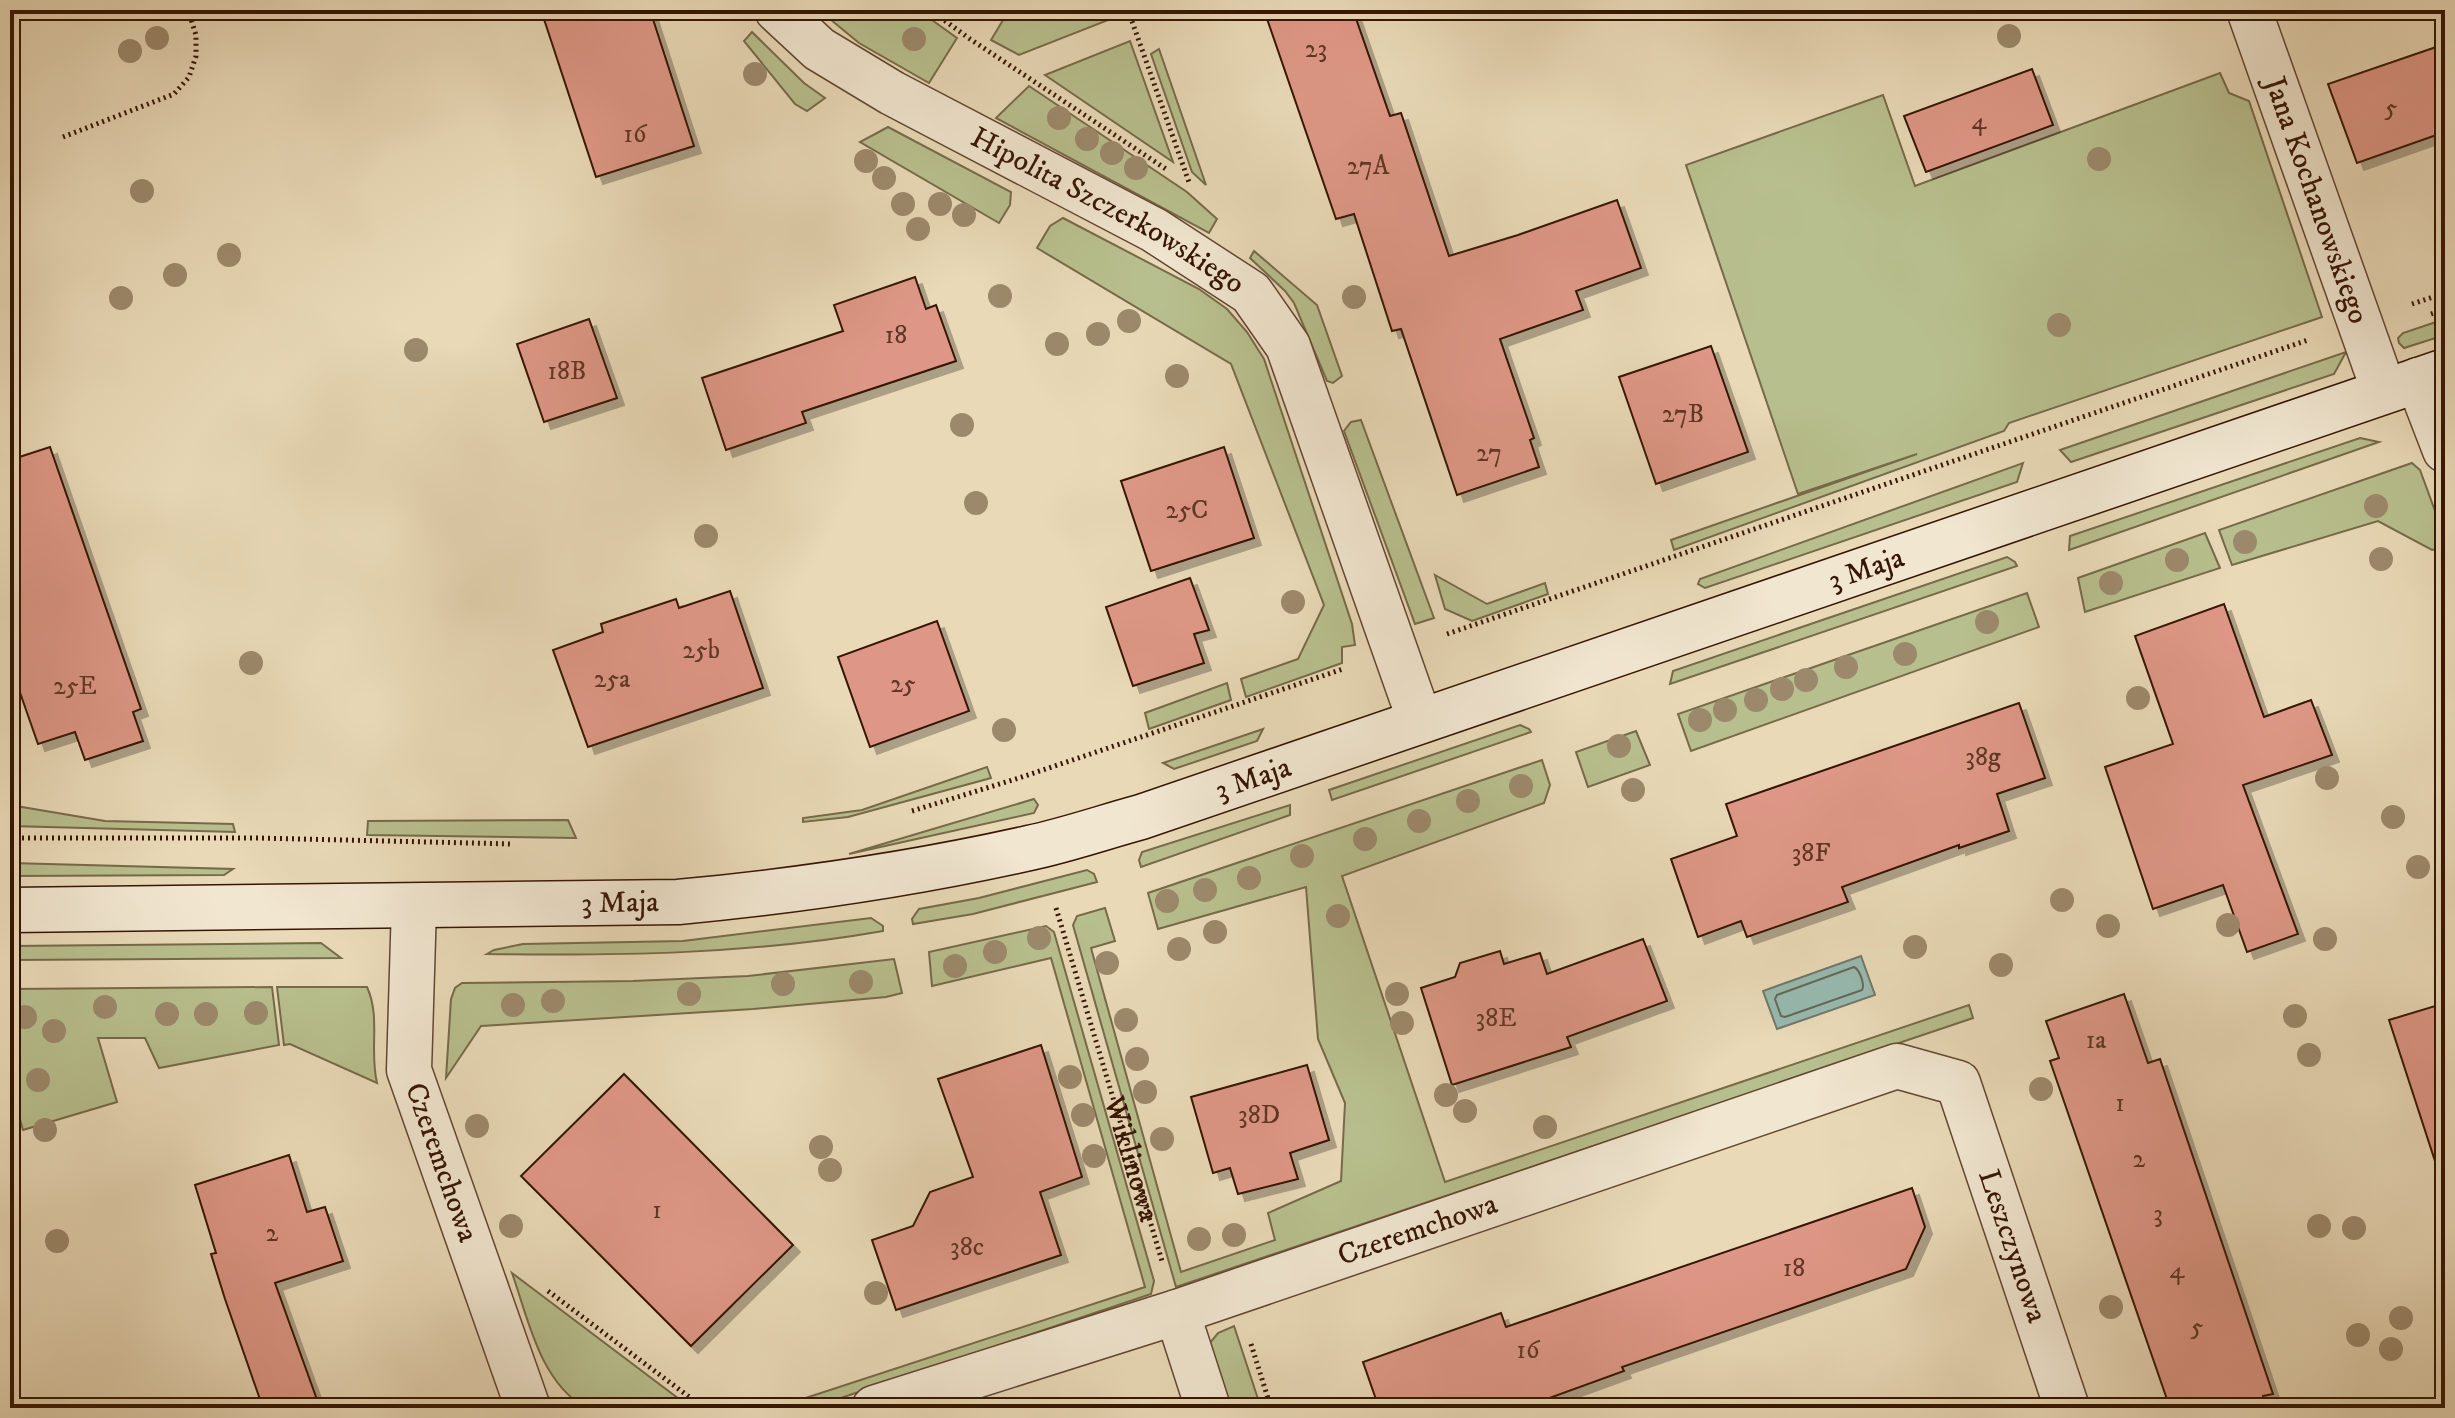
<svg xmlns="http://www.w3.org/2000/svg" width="2455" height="1418" font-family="'IM FELL DW Pica',serif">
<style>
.green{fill:#b8bf8e;stroke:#776a49;stroke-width:2}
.water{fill:#97bab0;stroke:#70786b;stroke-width:2}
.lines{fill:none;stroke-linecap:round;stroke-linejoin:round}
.shore{stroke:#66685a;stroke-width:2}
.building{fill:#de9786;stroke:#361504;stroke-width:2;filter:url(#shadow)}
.street-casing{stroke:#634631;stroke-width:47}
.secondary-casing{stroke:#361504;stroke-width:47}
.path{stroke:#361504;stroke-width:5;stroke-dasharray:2 4;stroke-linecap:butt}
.street{stroke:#f1e6d0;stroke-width:44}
.secondary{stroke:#f1e6d0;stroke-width:44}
.tree{fill:#9c896b}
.labels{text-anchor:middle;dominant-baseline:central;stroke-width:7;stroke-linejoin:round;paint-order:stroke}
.number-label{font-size:26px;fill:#603624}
.street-label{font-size:30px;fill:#361504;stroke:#f1e6d0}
</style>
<defs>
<filter id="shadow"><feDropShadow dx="7" dy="7" stdDeviation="0" flood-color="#0004"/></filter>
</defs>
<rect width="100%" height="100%" fill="#e9d9b7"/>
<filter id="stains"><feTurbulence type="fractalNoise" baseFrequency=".0025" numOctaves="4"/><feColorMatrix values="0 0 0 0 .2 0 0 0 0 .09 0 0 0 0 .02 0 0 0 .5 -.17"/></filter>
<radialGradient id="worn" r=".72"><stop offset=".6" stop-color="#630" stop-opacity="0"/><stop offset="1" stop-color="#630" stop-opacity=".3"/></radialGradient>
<g class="green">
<polygon points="819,10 918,10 957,38 929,83 859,43"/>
<polygon points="1009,10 1119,10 1121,15 1019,55 991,40"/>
<polygon points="752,32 804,83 825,98 807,111 795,104 744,41"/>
<polygon points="1130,41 1173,162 1045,75"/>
<polygon points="1159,49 1206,185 1192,172 1151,54"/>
<polygon points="2220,73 2229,93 2249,101 2322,317 2009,423 2004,431 1674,550 1671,540 1917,454 1798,494 1686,165 1883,95 1915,186"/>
<polygon points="1029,86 1187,192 1217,219 1209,233 996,118"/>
<polygon points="888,127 1011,192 1010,205 999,223 860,142"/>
<polygon points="1063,218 1199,289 1227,309 1247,332 1264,359 1352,624 1355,645 1342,647 1342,663 1246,697 1241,679 1298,659 1324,605 1231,364 1037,248 1050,226"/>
<polygon points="1254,251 1317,305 1342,376 1333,383 1327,381 1294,303 1285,291 1250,258"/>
<polygon points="2445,319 2445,335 2404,348 2399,343 2398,338 2403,333"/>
<polygon points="2346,352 2334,374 2071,462 2060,450"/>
<polygon points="1361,420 1434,618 1415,624 1344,431 1351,422"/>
<polygon points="2360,438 2379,442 2069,550 2070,536"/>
<polygon points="2023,463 2017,482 1705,588 1698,584 1700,579"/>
<polygon points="2412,463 2420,470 2445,538 2445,547 2432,550 2378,521 2232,565 2219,530"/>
<polygon points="2205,533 2220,568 2085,612 2078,578"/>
<polygon points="2007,557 2015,562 2017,566 1670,684 1673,671"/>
<polygon points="1435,575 1487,604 1545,583 1548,594 1472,621 1445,609"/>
<polygon points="2027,593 2039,627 1691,751 1678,714"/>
<polygon points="1227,683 1231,700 1149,729 1145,713"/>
<polygon points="1520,725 1529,729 1531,732 1332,800 1329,790"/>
<polygon points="1263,729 1257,741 1174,769 1163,763"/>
<polygon points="1636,731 1650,765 1588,787 1576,752"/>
<polygon points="1542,760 1550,785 1544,803 1342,876 1445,1182 1969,1005 1973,1018 1176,1287 1073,925 1077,916 1105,908 1115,941 1091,948 1181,1272 1275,1240 1268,1213 1341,1181 1345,1103 1318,1039 1306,887 1158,929 1148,893"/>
<polygon points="987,767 991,778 848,817 803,822 803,818 862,810"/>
<polygon points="1034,799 1038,805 1034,813 849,854"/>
<polygon points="10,805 105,821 233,824 235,832 10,826"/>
<polygon points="1290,805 1290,815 1141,867 1139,860 1142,852"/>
<polygon points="568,820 576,838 367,835 368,821"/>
<polygon points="10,863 233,869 224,875 10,876"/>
<polygon points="1087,870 1094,874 1097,882 973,914 913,924 912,919 919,909 979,898"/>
<path d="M871,918L883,926V931C753,954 619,956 487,954L494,950L523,944L683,941Z"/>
<polygon points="1046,926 1054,932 1154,1281 1151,1294 811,1408 775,1408 1145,1287 1051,958 932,986 929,952"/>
<polygon points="321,943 341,958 10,960 10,946"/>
<polygon points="894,959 902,993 886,997 753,1009 481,1026 446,1078 451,999 455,988 462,983 633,981 748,976"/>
<polygon points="272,987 279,1045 159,1068 145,1038 98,1038 117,1102 23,1130 10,1085 10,989"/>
<path d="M277,987H367C381,1018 369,1050 377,1083L290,1044L284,1045Z"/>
<path d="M512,1273L691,1408H585C539,1379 529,1321 512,1273Z"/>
<polygon points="1234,1326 1261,1408 1216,1408 1209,1344 1218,1333"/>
</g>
<polygon class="water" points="1861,956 1875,995 1777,1029 1763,991"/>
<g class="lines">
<path class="shore" d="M1854,967C1860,970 1865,985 1862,990L1785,1017L1781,1016L1775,999L1777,995Z"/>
</g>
<g class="building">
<polygon points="541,10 650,10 694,146 596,177"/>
<polygon points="1264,10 1353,10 1390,116 1401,113 1449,256 1518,235 1617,200 1641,268 1576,291 1583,310 1500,339 1534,438 1530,440 1539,467 1457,495 1401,329 1392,331 1354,214 1336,219"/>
<polygon points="2445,44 2445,132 2357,163 2328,84"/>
<polygon points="2032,69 2053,125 1926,172 1904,116"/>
<polygon points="915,277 926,309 936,305 956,361 802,412 806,423 726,450 702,378 843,331 834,305"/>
<polygon points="589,319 617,398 544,422 517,344"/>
<polygon points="1711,346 1748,452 1656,484 1619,377"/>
<polygon points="50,447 141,709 133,712 143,741 85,760 75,732 38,744 10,664 10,460"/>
<polygon points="1224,447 1254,538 1151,571 1121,481"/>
<polygon points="1190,578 1209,630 1194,634 1204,663 1133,686 1106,607"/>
<polygon points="730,591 763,688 588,747 553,650 603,632 601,624 676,599 679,608"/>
<polygon points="2224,604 2264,717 2311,700 2332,755 2243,785 2298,934 2247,952 2223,885 2153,909 2105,767 2173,744 2135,636"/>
<polygon points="937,621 969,711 870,747 838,657"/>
<polygon points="2019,703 2045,778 1997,794 2009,831 1959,848 1959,845 1842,887 1848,902 1747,937 1741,921 1698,937 1671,859 1737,836 1726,804"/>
<polygon points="1643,939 1667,1001 1567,1037 1571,1047 1452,1085 1421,988 1455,977 1460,963 1500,951 1504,964 1540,953 1547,974"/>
<polygon points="2124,994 2148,1063 2160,1059 2273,1394 2263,1396 2267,1408 2170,1408 2050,1061 2059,1058 2046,1021"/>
<polygon points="2445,1003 2445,1159 2435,1161 2389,1020"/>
<polygon points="1041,1045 1082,1177 1040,1192 1061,1255 896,1310 872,1240 913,1226 930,1192 973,1177 938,1079"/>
<polygon points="1307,1065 1329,1140 1290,1153 1298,1179 1238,1194 1230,1168 1213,1173 1191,1097"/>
<polygon points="624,1074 793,1245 691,1346 521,1176"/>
<polygon points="289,1155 307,1212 325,1207 343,1261 275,1283 320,1408 263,1408 225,1299 211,1254 216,1253 195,1185"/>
<polygon points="1912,1188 1925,1227 1906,1269 1622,1367 1624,1371 1522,1408 1379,1408 1363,1362 1501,1313 1506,1327"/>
</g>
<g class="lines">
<g class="street-casing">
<g id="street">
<path id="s2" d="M777,10L819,49L892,93L1154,230L1251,293L1288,346L1420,721"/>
<path id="s3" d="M2249,10L2384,391"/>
<polyline points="2418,380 2445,450"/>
<path id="s4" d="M414,906L409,1070L528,1408"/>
<polyline points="1177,1312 1208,1408"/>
<path id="s5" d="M874,1408L1177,1312L1897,1066L1958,1083L2067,1408"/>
</g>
</g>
<g class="secondary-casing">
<g id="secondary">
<path id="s6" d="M10,910L678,902C796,891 913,874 1029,848C1067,840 1104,827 1141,817L2445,371"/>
</g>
</g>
<g class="path">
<polyline points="930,10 970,39 1166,169"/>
<polyline points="1128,10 1190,185"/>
<polyline points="63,137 174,94 189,77 196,56 196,35 188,10"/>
<polyline points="2412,304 2445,293"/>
<polyline points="2431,314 2445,309"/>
<polyline points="1447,634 2308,340"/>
<polyline points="912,811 1019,778 1343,669"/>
<polyline points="10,838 258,838 513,844"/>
<path id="s1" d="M1056,908L1162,1261"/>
<polyline points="548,1291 704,1408"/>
<polyline points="1251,1344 1271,1408"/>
</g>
<use href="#street" class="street"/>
<use href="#secondary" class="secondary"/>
</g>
<g class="tree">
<circle cx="2009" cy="36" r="12"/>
<circle cx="157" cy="38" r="12"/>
<circle cx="914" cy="39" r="12"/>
<circle cx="130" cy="51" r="12"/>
<circle cx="755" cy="74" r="12"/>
<circle cx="1059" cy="118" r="12"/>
<circle cx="1087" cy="139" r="12"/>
<circle cx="1112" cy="153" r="12"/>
<circle cx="2099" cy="159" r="12"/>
<circle cx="866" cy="161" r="12"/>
<circle cx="1136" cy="168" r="12"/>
<circle cx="884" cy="178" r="12"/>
<circle cx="142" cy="191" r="12"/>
<circle cx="903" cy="204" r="12"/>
<circle cx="940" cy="204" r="12"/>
<circle cx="964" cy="215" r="12"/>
<circle cx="918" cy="229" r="12"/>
<circle cx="229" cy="255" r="12"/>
<circle cx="175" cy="275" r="12"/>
<circle cx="1000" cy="296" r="12"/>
<circle cx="1354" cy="297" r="12"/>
<circle cx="121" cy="298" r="12"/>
<circle cx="1129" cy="321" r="12"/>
<circle cx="2059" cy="325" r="12"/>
<circle cx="1098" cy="334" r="12"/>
<circle cx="1057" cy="344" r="12"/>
<circle cx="416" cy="350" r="12"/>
<circle cx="1177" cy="376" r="12"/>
<circle cx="962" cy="425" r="12"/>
<circle cx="976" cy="503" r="12"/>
<circle cx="2376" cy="506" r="12"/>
<circle cx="706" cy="536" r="12"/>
<circle cx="2245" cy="542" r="12"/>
<circle cx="2381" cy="559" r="12"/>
<circle cx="2177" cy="560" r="12"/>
<circle cx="2111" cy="583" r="12"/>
<circle cx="1293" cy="602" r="12"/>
<circle cx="1987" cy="622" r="12"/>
<circle cx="1905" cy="654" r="12"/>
<circle cx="251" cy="663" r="12"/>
<circle cx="1846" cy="667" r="12"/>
<circle cx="1806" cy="680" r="12"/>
<circle cx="1782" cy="689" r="12"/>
<circle cx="2138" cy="698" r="12"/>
<circle cx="1756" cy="700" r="12"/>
<circle cx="1725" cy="710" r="12"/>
<circle cx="1700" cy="720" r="12"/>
<circle cx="1004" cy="730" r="12"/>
<circle cx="1619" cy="746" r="12"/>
<circle cx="2327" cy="778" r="12"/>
<circle cx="1521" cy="786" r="12"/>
<circle cx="1633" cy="790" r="12"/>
<circle cx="1468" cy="801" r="12"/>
<circle cx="2393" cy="817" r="12"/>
<circle cx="1419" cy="821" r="12"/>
<circle cx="1365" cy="839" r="12"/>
<circle cx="1302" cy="856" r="12"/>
<circle cx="2418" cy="867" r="12"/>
<circle cx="1249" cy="878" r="12"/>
<circle cx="1205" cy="890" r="12"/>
<circle cx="2062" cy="900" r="12"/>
<circle cx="1167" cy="901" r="12"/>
<circle cx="1338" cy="916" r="12"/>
<circle cx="2228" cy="925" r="12"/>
<circle cx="2108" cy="926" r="12"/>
<circle cx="1215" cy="932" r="12"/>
<circle cx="1039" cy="938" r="12"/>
<circle cx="2325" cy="939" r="12"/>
<circle cx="1915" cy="947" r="12"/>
<circle cx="1179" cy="949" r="12"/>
<circle cx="995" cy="952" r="12"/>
<circle cx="1107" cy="963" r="12"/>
<circle cx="2001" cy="965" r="12"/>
<circle cx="955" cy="966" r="12"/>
<circle cx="861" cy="982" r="12"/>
<circle cx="783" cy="984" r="12"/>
<circle cx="689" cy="994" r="12"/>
<circle cx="1397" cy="994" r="12"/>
<circle cx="553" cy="1001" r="12"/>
<circle cx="513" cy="1005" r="12"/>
<circle cx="105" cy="1007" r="12"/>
<circle cx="256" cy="1013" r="12"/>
<circle cx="167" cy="1014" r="12"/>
<circle cx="206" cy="1014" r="12"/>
<circle cx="2295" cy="1016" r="12"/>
<circle cx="25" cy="1017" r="12"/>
<circle cx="1126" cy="1020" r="12"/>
<circle cx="1402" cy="1023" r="12"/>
<circle cx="54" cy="1031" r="12"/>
<circle cx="2309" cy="1055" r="12"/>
<circle cx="1137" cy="1059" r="12"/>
<circle cx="1070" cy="1077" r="12"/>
<circle cx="38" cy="1080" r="12"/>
<circle cx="2041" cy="1089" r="12"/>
<circle cx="1145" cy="1092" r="12"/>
<circle cx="1446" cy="1095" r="12"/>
<circle cx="1465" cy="1111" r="12"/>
<circle cx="1083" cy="1115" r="12"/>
<circle cx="477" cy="1126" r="12"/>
<circle cx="1545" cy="1127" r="12"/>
<circle cx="45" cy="1130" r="12"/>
<circle cx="1162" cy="1139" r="12"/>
<circle cx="821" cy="1147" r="12"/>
<circle cx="1094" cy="1156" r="12"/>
<circle cx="830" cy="1170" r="12"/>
<circle cx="511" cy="1226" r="12"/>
<circle cx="2319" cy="1226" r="12"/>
<circle cx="2354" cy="1228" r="12"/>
<circle cx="1234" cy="1235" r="12"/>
<circle cx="1199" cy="1239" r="12"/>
<circle cx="57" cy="1241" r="12"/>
<circle cx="876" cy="1293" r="12"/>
<circle cx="2111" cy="1307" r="12"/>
<circle cx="2401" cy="1318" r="12"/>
<circle cx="2358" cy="1335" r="12"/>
<circle cx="2391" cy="1349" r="12"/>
</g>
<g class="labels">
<g class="number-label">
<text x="1316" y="49">23</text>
<text x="2391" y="108">5</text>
<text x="1979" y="121">4</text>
<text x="635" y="134">16</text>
<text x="1368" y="166">27A</text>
<text x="896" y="335">18</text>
<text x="567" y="371">18B</text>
<text x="1683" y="414">27B</text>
<text x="1489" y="453">27</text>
<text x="1187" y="510">25C</text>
<text x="701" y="650">25b</text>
<text x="612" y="679">25a</text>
<text x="903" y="684">25</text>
<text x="75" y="686">25E</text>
<text x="1983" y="757">38g</text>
<text x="1811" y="853">38F</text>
<text x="1496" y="1018">38E</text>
<text x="2096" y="1040">1a</text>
<text x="2120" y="1103">1</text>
<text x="1259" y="1115">38D</text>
<text x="2139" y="1159">2</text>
<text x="657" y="1210">1</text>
<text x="2158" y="1214">3</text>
<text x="272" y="1233">2</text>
<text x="967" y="1247">38c</text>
<text x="1794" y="1268">18</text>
<text x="2177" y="1270">4</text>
<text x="2197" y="1327">5</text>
<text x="1528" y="1350">16</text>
</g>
<g class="street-label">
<text stroke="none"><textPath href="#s3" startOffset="202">Jana Kochanowskiego</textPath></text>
<text stroke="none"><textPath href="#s2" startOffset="388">Hipolita Szczerkowskiego</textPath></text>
<text stroke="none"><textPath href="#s6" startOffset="1906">3 Maja</textPath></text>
<text stroke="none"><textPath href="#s6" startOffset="1258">3 Maja</textPath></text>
<text stroke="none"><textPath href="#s6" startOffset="610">3 Maja</textPath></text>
<text stroke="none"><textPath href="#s1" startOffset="262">Wiklinowa</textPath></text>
<text stroke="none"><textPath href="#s4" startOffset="262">Czeremchowa</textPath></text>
<text stroke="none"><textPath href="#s5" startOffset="572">Czeremchowa</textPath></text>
<text stroke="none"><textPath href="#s5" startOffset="1314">Leszczynowa</textPath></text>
</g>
</g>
<rect width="2455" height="1418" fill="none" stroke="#e9d9b7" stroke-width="40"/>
<rect x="12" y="12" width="2431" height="1394" fill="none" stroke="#361504" stroke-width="4"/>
<rect x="20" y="20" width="2415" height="1378" fill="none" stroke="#361504" stroke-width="2"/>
<rect width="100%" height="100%" filter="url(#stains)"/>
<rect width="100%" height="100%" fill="url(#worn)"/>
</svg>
